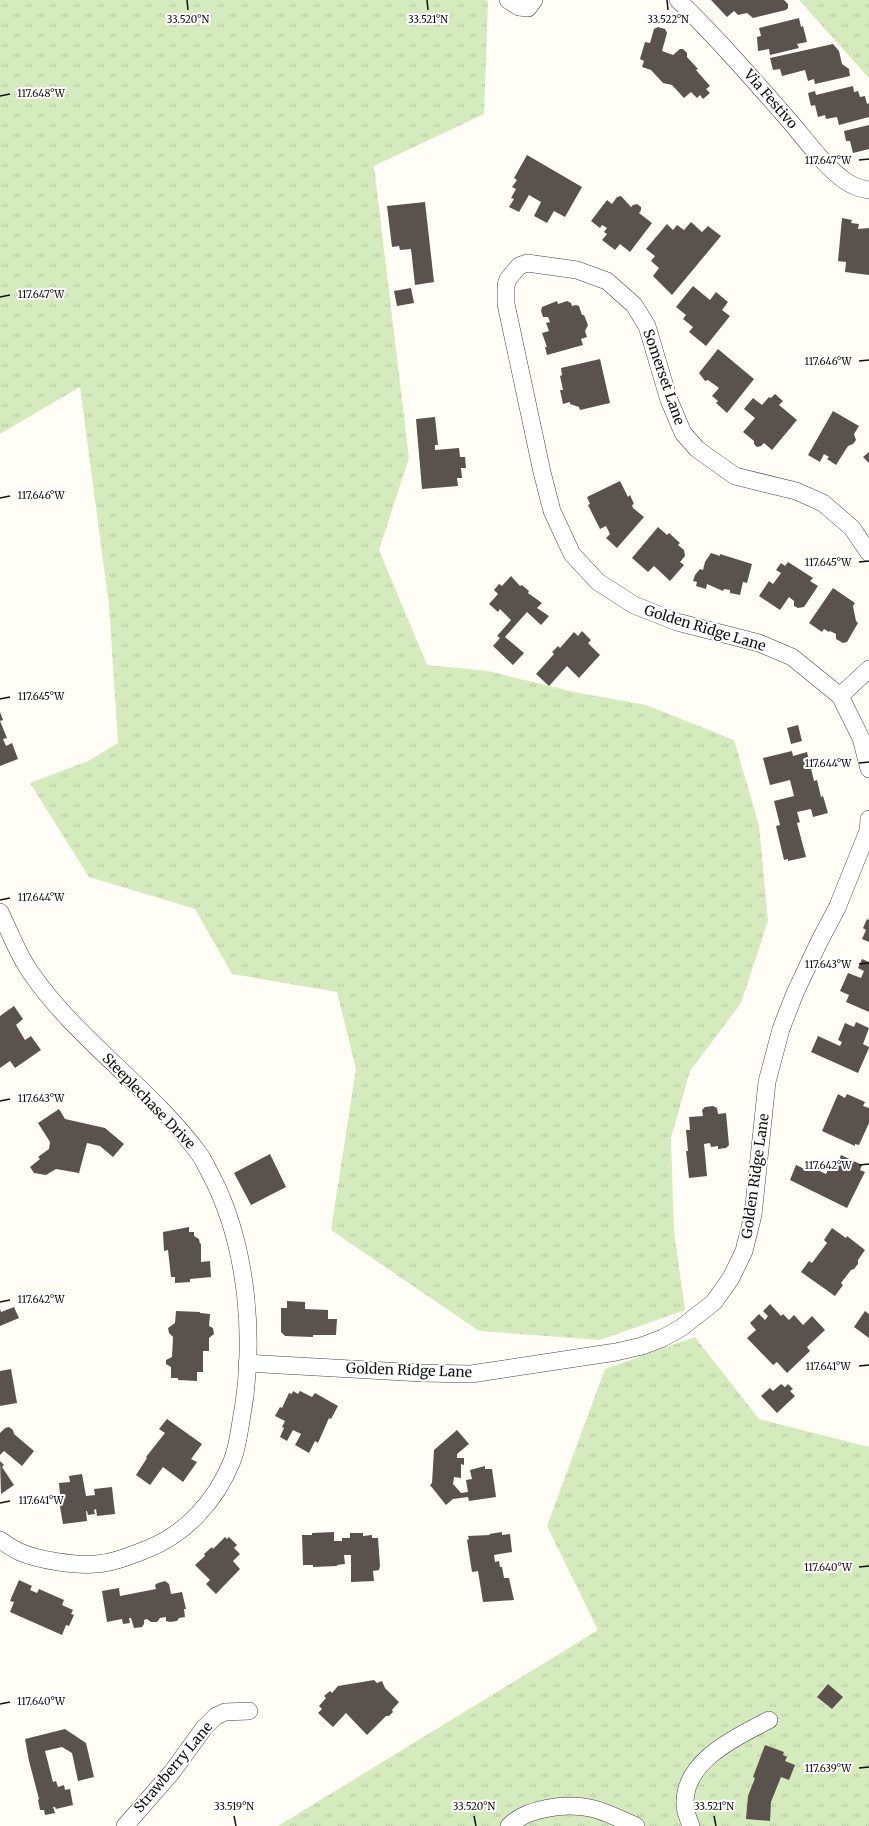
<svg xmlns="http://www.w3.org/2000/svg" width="869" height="1826" font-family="Merriweather,serif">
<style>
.grass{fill:url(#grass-tufts)}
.building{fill:#5a524d}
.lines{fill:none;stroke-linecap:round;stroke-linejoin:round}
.minor-casing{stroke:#444;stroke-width:18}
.minor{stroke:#fff;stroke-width:17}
.ticks{fill:none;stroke:#111;stroke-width:1.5}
.labels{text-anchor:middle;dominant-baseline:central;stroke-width:4;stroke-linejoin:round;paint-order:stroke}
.street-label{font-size:14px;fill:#111;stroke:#fff}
.ticks-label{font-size:10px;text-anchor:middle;fill:#111;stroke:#fff;stroke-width:4;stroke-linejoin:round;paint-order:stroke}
</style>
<defs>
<pattern id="grass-tufts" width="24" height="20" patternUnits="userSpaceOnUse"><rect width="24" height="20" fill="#d5ebbd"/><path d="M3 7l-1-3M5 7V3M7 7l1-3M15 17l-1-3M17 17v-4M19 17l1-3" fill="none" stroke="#b6c8a1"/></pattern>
</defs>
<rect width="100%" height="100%" fill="#fffdf5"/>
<g class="grass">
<polygon points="0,0 486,0 488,2 484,114 374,166 409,458 379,550 427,665 488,671 574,692 646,705 734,740 759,825 768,921 741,1003 690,1071 671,1138 674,1231 685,1310 600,1340 479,1331 331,1230 356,1069 337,992 232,974 195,909 89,877 30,783 88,761 118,743 109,605 80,387 0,434"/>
<polygon points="799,0 869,0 869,78"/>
<polygon points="695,1337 759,1419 869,1447 869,1826 278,1826 598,1630 547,1526 605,1369"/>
</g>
<g class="building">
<polygon points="711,0 784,0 788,4 788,8 786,10 753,18 747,13 738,15 734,11 727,17"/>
<polygon points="799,18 801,27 803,26 807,42 797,44 799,48 770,55 769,49 758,51 757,37 761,36 759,28"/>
<polygon points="658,27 665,29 667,33 662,51 673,55 680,49 683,49 687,53 687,57 698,69 696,70 710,86 706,89 710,93 703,99 700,95 697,98 691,92 684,98 672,85 663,83 651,70 642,67 644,61 640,59 645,42 650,43 654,29"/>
<polygon points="833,44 839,51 842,64 849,69 850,76 815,84 814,79 808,81 805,70 782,76 780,69 773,70 770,58"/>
<polygon points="853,86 854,92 858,91 860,97 865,96 867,104 869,103 869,117 839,125 837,117 826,119 825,115 818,117 815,105 811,106 808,93 815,91 816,95"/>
<polygon points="869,125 869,149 853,153 850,141 846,141 844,131"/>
<polygon points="527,155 582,187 565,217 554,211 547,223 534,216 541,202 529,195 519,212 509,207 514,199 511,198 516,189 512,187 517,180 514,178"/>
<polygon points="621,196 631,207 633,205 637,204 641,207 641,210 639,213 652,223 630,252 620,244 615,250 602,240 607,234 604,232 607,228 602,225 600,228 591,221 607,200 612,204 617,197"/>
<polygon points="425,202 434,282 415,285 411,249 400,250 399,246 392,247 387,206"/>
<polygon points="842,218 852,220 851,223 859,224 858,229 869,228 869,275 845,272 846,262 838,261"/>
<polygon points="691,222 702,232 708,226 721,236 672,295 653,276 659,268 651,261 655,256 646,249 667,224 673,230 677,225 684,230"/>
<polygon points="693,286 710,300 716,292 728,302 722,310 730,316 706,346 689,332 693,327 683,319 686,315 676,307"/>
<polygon points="411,288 414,303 397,306 394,291"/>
<polygon points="557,301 558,304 567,301 571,303 572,306 576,305 579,306 582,315 584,315 588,325 585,331 587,337 581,339 583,345 547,355 545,347 547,347 542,333 549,331 546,323 550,322 548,317 543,317 541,311 542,307"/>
<polygon points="718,349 754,379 727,413 716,403 718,401 712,396 719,388 708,380 705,381 699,373"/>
<polygon points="600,359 610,403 580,410 579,407 570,404 570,402 563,404 560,390 563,390 560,376 562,375 561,368"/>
<polygon points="775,394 783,401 779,405 797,420 772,450 764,443 761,446 757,447 754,444 754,441 743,432 755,418 744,409 753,398 762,405 769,397 771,398"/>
<polygon points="833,411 859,426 854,434 856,440 853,444 848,446 836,465 827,459 829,457 824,454 820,462 808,455"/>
<polygon points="435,417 438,445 435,445 435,450 459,448 460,457 465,457 466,468 461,468 462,478 457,478 458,486 422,489 416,419"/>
<polygon points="869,452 869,463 863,457"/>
<polygon points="620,481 628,497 630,495 634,504 632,505 633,508 644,517 617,548 606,538 610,534 606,526 600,529 588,505 590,504 587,497"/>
<polygon points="658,527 667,535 669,533 680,543 678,545 684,550 685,556 680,562 684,565 670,581 654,566 648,572 632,558"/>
<polygon points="711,553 720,556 720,554 752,564 747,583 743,582 740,595 730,593 730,590 724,589 723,591 707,584 706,589 696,586 697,582 693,581 695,575 700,569 703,570 705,562"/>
<polygon points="788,562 813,578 810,581 818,586 804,607 798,608 794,606 794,601 789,597 780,610 759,596 769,581 773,584 781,573 776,570 781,563 785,566"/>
<polygon points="511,576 520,586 522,585 529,591 528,593 542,603 537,608 549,616 541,625 527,612 505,637 524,653 513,665 493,646 500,638 497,636 511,620 500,609 498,612 489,604 498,594 494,590 499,584 502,586"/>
<polygon points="833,588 855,603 853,606 856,621 858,623 847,642 843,643 836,639 836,634 830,631 829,632 824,629 822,632 809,623"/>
<polygon points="582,631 591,640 588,643 600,655 579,678 567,666 549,686 536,674 554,654 552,652 558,646 560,648 574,632 578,636"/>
<polygon points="0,712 3,720 0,721 7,738 3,739 6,746 12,743 18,759 0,766"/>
<polygon points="798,725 802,741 791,744 787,728"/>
<polygon points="792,751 793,756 807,752 814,781 817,780 821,797 823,796 828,813 813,817 811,809 797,812 800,822 797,823 806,857 788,861 788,859 784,860 776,826 780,825 774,801 794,796 790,780 770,785 763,758"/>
<polygon points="867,919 869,920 869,942 862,939 866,930 863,928"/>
<polygon points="862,959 869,962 869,1012 846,1002 849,995 840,991 848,973 861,978 864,971 858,968"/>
<polygon points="14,1006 23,1019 16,1025 25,1040 31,1036 41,1050 15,1068 10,1061 0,1068 0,1016"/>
<polygon points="856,1022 869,1028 863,1044 869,1047 869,1048 858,1073 811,1052 818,1036 840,1046 842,1042 838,1040 845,1023 854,1027"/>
<polygon points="838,1094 845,1098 847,1094 865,1102 863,1106 869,1108 869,1123 859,1145 855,1144 855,1146 822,1131"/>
<polygon points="713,1106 717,1108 718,1114 726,1113 729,1145 726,1148 718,1149 718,1146 711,1147 710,1143 704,1144 707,1176 689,1178 686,1151 688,1151 686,1130 690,1130 689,1117 703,1116 702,1110 705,1107"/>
<polygon points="59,1109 65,1119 105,1128 124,1144 113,1157 100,1146 87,1143 79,1173 56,1169 46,1175 34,1173 30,1167 40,1159 38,1157 49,1149 50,1142 38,1123"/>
<polygon points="270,1154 286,1187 251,1205 234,1173"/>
<polygon points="841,1155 862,1165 860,1170 865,1172 847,1208 790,1180 796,1165 809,1171 811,1167 826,1174 830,1166 837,1165"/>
<polygon points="189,1227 189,1232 194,1232 194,1236 199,1239 200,1244 201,1243 201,1262 210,1261 211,1277 190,1279 190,1282 175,1283 175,1277 171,1277 168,1250 164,1251 163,1232"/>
<polygon points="832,1228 846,1238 847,1236 865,1250 858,1260 858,1264 854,1269 851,1270 841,1283 843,1285 835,1296 801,1272 809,1261 812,1263 827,1243 824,1240"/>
<polygon points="287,1301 305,1302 305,1309 328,1310 328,1319 337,1319 336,1335 313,1335 313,1337 285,1336 281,1332 281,1308 287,1308"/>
<polygon points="770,1304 781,1316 783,1314 789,1320 794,1315 803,1325 812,1316 825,1330 807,1347 810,1351 787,1373 777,1362 773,1365 747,1338 756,1330 750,1323 759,1314 765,1320 768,1316 763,1311"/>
<polygon points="14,1307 19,1318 0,1326 0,1309 1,1312"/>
<polygon points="176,1311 200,1312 200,1313 210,1314 209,1326 213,1328 214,1334 209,1338 209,1351 203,1351 203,1372 197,1372 197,1381 178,1380 178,1378 171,1378 171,1367 166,1364 166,1360 172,1357 173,1337 169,1333 168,1328 175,1323"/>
<polygon points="865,1311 869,1314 869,1338 854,1327"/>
<polygon points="11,1369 17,1403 0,1406 0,1371"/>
<polygon points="781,1384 785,1387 788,1384 793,1389 790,1391 795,1396 777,1413 761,1396 770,1388 773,1391"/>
<polygon points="293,1391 298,1394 300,1391 312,1397 315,1393 338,1406 331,1419 329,1418 318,1443 315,1441 309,1453 295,1445 301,1434 293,1430 287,1441 280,1437 284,1428 282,1427 285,1421 275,1416 280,1407 282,1408 289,1393 292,1394"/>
<polygon points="167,1419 202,1444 191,1459 197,1462 183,1482 163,1467 150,1485 136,1475 147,1458 146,1457 165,1433 159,1429"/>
<polygon points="9,1427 13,1430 14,1434 34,1451 22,1466 4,1451 0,1455 0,1433 5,1428"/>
<polygon points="457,1430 469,1444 457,1454 457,1458 464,1458 464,1465 461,1464 461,1478 454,1477 453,1484 461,1493 468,1492 466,1480 472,1479 470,1470 485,1466 485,1469 492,1469 496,1497 469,1501 468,1497 453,1499 446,1505 430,1485 432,1483 434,1450"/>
<polygon points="0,1461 4,1465 2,1467 14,1485 1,1494"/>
<polygon points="82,1474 86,1496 95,1495 94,1489 112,1487 115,1514 97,1516 96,1509 94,1510 95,1514 88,1515 87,1511 86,1511 87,1521 63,1524 58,1495 60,1495 59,1483 70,1482 69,1476"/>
<polygon points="334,1532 334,1541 342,1541 342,1538 350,1538 350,1533 363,1533 363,1536 372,1535 372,1538 378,1538 380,1566 379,1570 373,1571 374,1581 351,1582 351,1555 344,1555 345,1564 337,1565 337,1566 313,1567 313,1565 303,1565 302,1535 312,1535 312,1533"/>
<polygon points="502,1532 502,1535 510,1534 512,1552 494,1555 495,1562 499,1561 500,1567 502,1567 504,1578 509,1578 514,1600 483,1602 478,1571 472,1572 467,1540 469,1539 468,1536 490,1535 489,1534"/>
<polygon points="225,1537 227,1539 229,1537 237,1545 234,1548 240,1554 233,1561 240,1569 216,1594 206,1584 210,1580 195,1565 205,1556 204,1554 212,1547 213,1549"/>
<polygon points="19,1580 32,1586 30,1590 37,1593 39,1589 64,1600 62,1605 73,1610 71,1614 74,1615 69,1626 66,1625 62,1635 10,1612 14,1602 10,1601"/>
<polygon points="165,1581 169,1584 171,1594 182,1592 186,1609 184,1609 185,1617 179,1618 177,1621 170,1622 166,1621 166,1617 160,1618 157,1622 151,1622 147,1619 144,1620 144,1624 142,1627 134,1628 131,1618 129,1618 130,1623 123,1624 122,1619 107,1622 102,1591 119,1588 120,1596 156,1589 155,1585 158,1583"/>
<polygon points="374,1680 377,1683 382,1681 385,1688 399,1702 392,1710 393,1712 389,1716 386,1716 367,1735 346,1713 333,1727 318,1713 322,1709 319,1706 326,1698 324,1696 330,1691 332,1693 338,1686"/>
<polygon points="828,1684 843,1697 832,1709 817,1697"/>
<polygon points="65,1729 86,1743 94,1777 78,1781 72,1753 62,1747 45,1751 53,1782 56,1781 58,1787 64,1785 65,1790 70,1789 73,1805 56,1809 55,1807 53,1807 55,1813 45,1815 44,1810 40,1810 38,1800 39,1799 29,1761 25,1739"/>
<polygon points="765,1745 784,1752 783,1755 787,1757 785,1761 795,1765 789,1780 781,1777 771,1802 770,1821 746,1819 748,1796 755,1778 753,1777"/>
</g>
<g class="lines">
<g class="minor-casing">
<g id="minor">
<polyline points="508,0 519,7 528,8 534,0"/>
<path d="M678,0C716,37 751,77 786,117C803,136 823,165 844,180C851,185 861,189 869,190"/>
<polyline points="869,553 852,528 823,503 796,491 735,476 697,449 683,433 669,400 647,326 634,305 607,281 577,270 527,263 519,266 508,279 506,285 506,304 542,472 552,511 572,554 598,582 634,605 677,622 759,643 792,657 840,696 861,738 869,769"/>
<polyline points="840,696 869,669"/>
<path d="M0,912C10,932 18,955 31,973C78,1041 151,1088 200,1155C204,1161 207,1168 211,1175C248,1246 256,1342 241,1421C239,1434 237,1449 232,1461C216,1501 185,1535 145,1550C129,1556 113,1563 96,1564C76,1566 38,1560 20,1552C13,1549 6,1544 0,1540"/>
<polyline points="247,1363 422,1373 471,1374 616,1352 642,1346 663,1338 681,1328 714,1302 731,1278 744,1251 753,1215 767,1082 781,1029 795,993 819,942 837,908 868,831 869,819"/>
<polyline points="125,1826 172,1772 204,1728 216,1716 225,1712 249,1711"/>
<path d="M509,1826C526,1808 566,1803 590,1808C605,1811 622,1820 636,1826"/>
<path d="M691,1826C689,1820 685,1812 685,1805C683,1761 736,1737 769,1720"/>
</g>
</g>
<use href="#minor" class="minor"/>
</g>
<path class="ticks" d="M187,0L188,10M427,0L428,10M667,0L668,10M0,96L10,94M859,160L869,159M0,297L10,295M859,361L869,360M0,498L10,496M859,562L869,561M0,699L10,697M859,763L869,762M0,900L10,898M859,964L869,963M0,1101L10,1099M859,1165L869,1164M0,1302L10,1300M859,1366L869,1365M0,1503L10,1501M859,1567L869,1566M0,1704L10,1702M859,1768L869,1767M234,1816L236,1826M474,1816L476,1826M714,1816L716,1826"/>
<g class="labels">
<g class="street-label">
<text transform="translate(771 99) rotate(49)">Via Festivo</text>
<text transform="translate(664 377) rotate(71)">Somerset Lane</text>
<text transform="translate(705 628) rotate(17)">Golden Ridge Lane</text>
<text transform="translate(149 1101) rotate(46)">Steeplechase Drive</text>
<text transform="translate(755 1176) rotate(-82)">Golden Ridge Lane</text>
<text transform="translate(409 1370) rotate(2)">Golden Ridge Lane</text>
<text transform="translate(173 1767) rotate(-50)">Strawberry Lane</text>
</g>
</g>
<g class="ticks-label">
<text x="668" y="23">33.522°N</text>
<text x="188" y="23">33.520°N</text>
<text x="428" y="23">33.521°N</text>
<text x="41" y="97">117.648°W</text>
<text x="828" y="164">117.647°W</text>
<text x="41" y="298">117.647°W</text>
<text x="828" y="365">117.646°W</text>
<text x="41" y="499">117.646°W</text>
<text x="828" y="566">117.645°W</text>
<text x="41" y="700">117.645°W</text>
<text x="828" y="767">117.644°W</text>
<text x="41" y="901">117.644°W</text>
<text x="828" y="968">117.643°W</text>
<text x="41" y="1102">117.643°W</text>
<text x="828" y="1169">117.642°W</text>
<text x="41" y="1303">117.642°W</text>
<text x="828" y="1370">117.641°W</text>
<text x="41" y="1504">117.641°W</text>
<text x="828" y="1571">117.640°W</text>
<text x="41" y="1705">117.640°W</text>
<text x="828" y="1772">117.639°W</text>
<text x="234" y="1810">33.519°N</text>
<text x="474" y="1810">33.520°N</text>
<text x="714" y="1810">33.521°N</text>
</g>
</svg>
